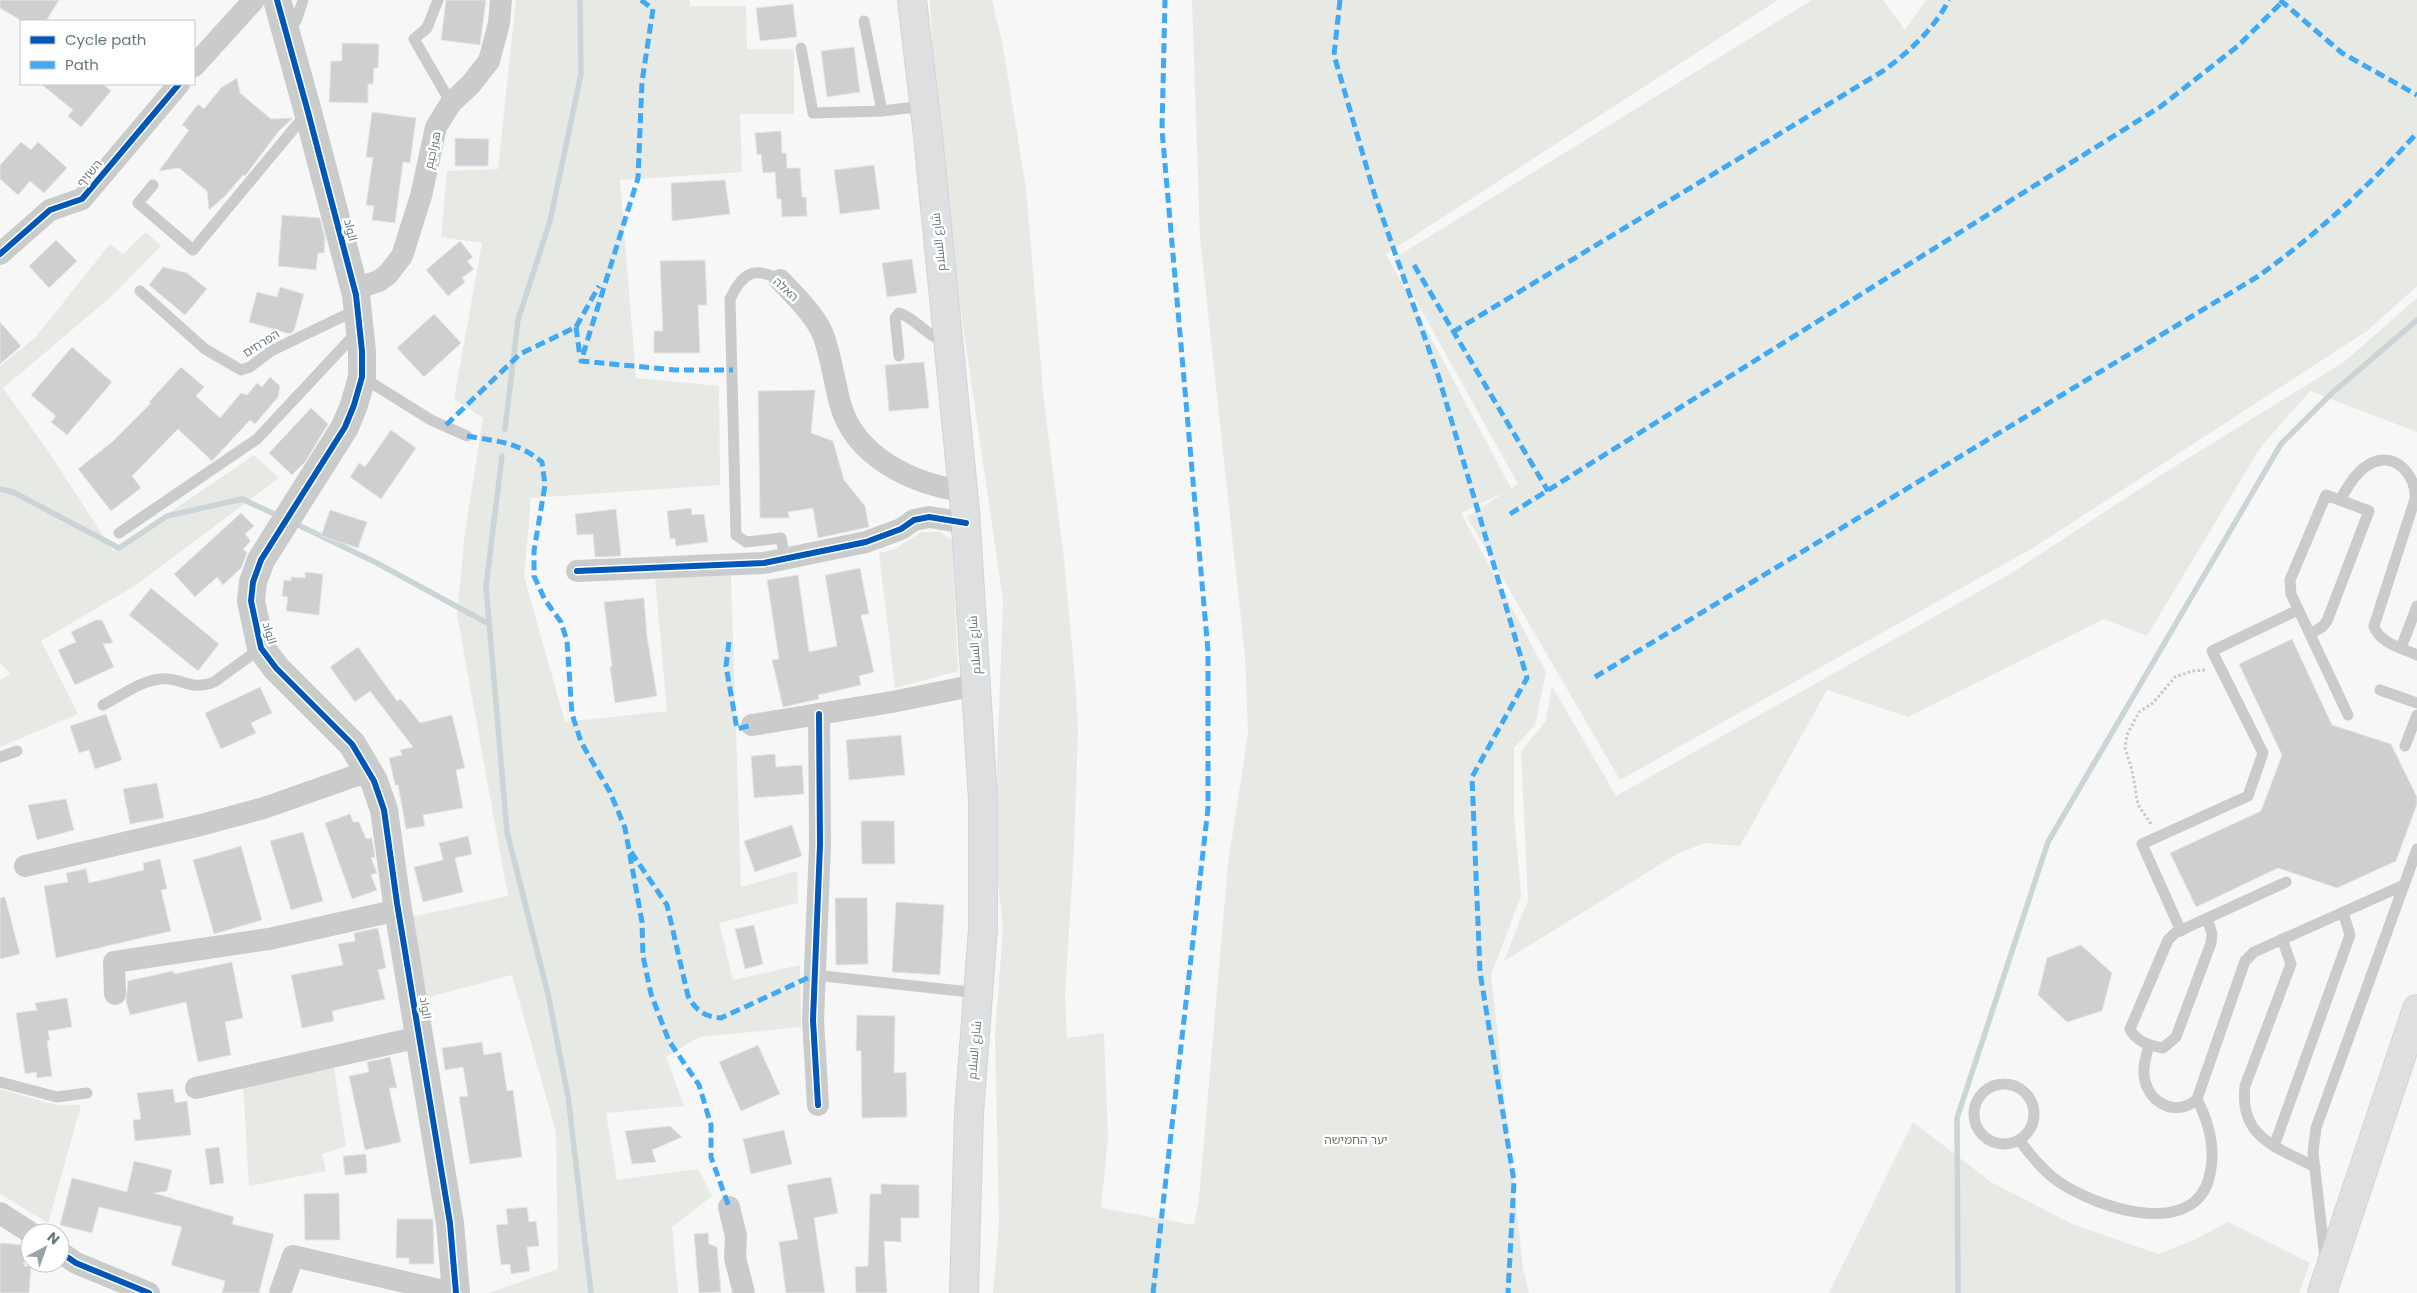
<svg xmlns="http://www.w3.org/2000/svg" width="2417" height="1293" font-family="Poppins,Cairo,'Noto Sans Hebrew',sans-serif">
<style>
.green{fill:#e6e9e4}
.lines{fill:none;stroke-linecap:round;stroke-linejoin:round}
.stream{stroke:#cbd4d6;stroke-width:5.5}
.building{fill:#cecfd0;stroke:#e6e6e6}
.secondary-casing{stroke:#d3d4d5;stroke-width:30}
.path{stroke:#c7c8c9;stroke-width:3;stroke-dasharray:2.5 2.5;stroke-linecap:butt}
.service{stroke:#cacccc;stroke-width:11}
.minor{stroke:#cacccc;stroke-width:22}
.tertiary{stroke:#cacccc;stroke-width:28}
.secondary{stroke:#dedfe0;stroke-width:28}
.quiet{stroke:#3fa9f5;stroke-width:5;stroke-dasharray:10 5;stroke-linecap:butt}
.cycleway-casing{stroke:#fff;stroke-width:9}
.cycleway{stroke:#0057b8;stroke-width:6}
.labels{text-anchor:middle;dominant-baseline:central;stroke-width:5;stroke-linejoin:round;paint-order:stroke}
.street-label{font-size:12px;fill:#65787f;stroke:#fff}
.park-label{font-size:12px;fill:#6a7764;stroke:#fff}
</style>
<rect width="100%" height="100%" fill="#f7f7f7"/>
<g class="green">
<polygon points="516,0 690,0 690,6 746,6 747,49 794,49 794,114 740,114 742,172 620,180 636,378 719,386 720,485 531,498 524,576 565,722 667,711 655,577 731,576 741,887 797,871 798,903 719,923 733,980 800,965 801,1027 699,1037 666,1057 684,1106 606,1113 617,1180 698,1169 712,1196 672,1227 678,1293 488,1293 558,1269 556,1132 512,975 425,998 411,917 508,896 457,614 465,532 483,418 454,399 482,243 441,237 447,171 498,169"/>
<polygon points="930,0 992,0 1002,42 1026,188 1044,402 1064,558 1075,678 1078,730 1074,848 1065,994 1067,1038 1104,1033 1108,1138 1101,1208 1194,1225 1199,1199 1228,864 1248,733 1245,656 1200,238 1192,0 1778,0 1386,254 1511,488 1518,484 1393,259 1812,0 1883,0 1905,30 1926,0 2417,0 2417,286 2367,331 2036,546 1620,780 1467,517 1505,492 1461,513 1546,672 1535,725 1514,748 1514,814 1521,896 1491,975 1523,1268 1529,1293 993,1293 999,1223 995,1036 1003,927 994,849 1003,601 937,146"/>
<polygon points="146,232 161,246 112,296 3,388 50,454 113,551 254,455 279,478 136,585 41,641 78,714 0,747 0,680 11,674 0,663 0,366 35,338 110,244 123,254"/>
<polygon points="2417,298 2417,432 2310,391 2260,448 2147,636 2104,619 1908,717 1827,690 1740,846 1704,843 1677,854 1504,961 1528,900 1521,751 1546,721 1552,686 1616,796 2010,574 2161,475 2344,362"/>
<polygon points="921,532 940,532 952,540 958,671 895,688 879,553 895,549"/>
<polygon points="334,1068 346,1146 322,1154 326,1171 249,1186 243,1085"/>
<polygon points="0,1089 56,1105 81,1105 48,1223 0,1194"/>
<polygon points="1913,1122 1991,1182 2072,1224 2158,1254 2194,1240 2228,1222 2310,1263 2299,1293 1829,1293"/>
</g>
<g class="lines">
<g class="stream">
<polyline points="505,429 518,320 550,221 581,74 580,0"/>
<polyline points="502,456 486,586 507,832 548,994 568,1096 591,1293"/>
<polyline points="0,489 13,492 119,548 167,516 242,499 281,517"/>
<polyline points="294,523 375,562 489,624"/>
<polyline points="1958,1293 1957,1118 2048,842 2281,444 2332,393 2417,320"/>
</g>
</g>
<g class="building">
<polygon points="0,0 59,0 46,21 22,21 0,8"/>
<polygon points="446,0 486,0 480,45 441,40"/>
<polygon points="793,4 797,37 760,41 756,8"/>
<polygon points="342,43 379,44 378,68 374,68 373,84 368,84 368,103 329,102 331,61 342,61"/>
<polygon points="854,47 860,92 827,97 821,51"/>
<polygon points="237,78 240,93 271,119 293,118 279,131 245,176 243,175 225,196 209,210 207,191 179,168 159,171 189,130 182,125 198,104 204,109 221,88"/>
<polygon points="41,84 103,84 111,91 81,127 68,116 73,110"/>
<polygon points="372,112 416,118 410,163 403,162 395,223 372,220 374,206 366,205 373,158 366,157"/>
<polygon points="781,131 782,153 786,153 787,168 800,168 802,197 806,197 807,216 782,217 781,199 777,199 775,172 763,173 761,154 757,155 755,133"/>
<polygon points="455,138 489,139 488,166 455,166"/>
<polygon points="21,142 31,150 38,142 67,168 44,193 30,181 18,195 0,179 0,165"/>
<polygon points="874,165 880,209 840,214 834,170"/>
<polygon points="725,180 730,214 672,221 671,183"/>
<polygon points="282,215 320,218 325,238 324,253 318,253 316,270 278,266"/>
<polygon points="56,240 77,261 49,288 29,266"/>
<polygon points="460,241 473,257 467,261 474,269 462,278 465,282 448,296 426,270"/>
<polygon points="912,259 917,293 887,297 882,263"/>
<polygon points="705,260 707,305 698,305 700,353 654,353 654,331 663,331 660,261"/>
<polygon points="163,267 187,273 207,289 185,315 149,285"/>
<polygon points="280,287 304,294 294,331 290,334 249,322 257,292 277,297"/>
<polygon points="434,314 461,343 424,377 397,348"/>
<polygon points="0,322 21,346 0,364"/>
<polygon points="72,347 112,382 67,435 51,422 56,416 31,395"/>
<polygon points="924,362 929,408 889,411 885,365"/>
<polygon points="181,367 204,387 196,396 220,418 241,393 247,395 257,383 262,387 270,377 280,386 278,397 255,424 250,420 212,461 178,429 132,476 141,488 111,511 78,469 112,442 151,403 149,402"/>
<polygon points="815,390 811,433 833,441 844,480 865,506 869,527 818,538 813,508 788,512 789,518 760,518 758,391"/>
<polygon points="311,408 328,424 305,462 292,475 269,453"/>
<polygon points="391,430 416,448 381,499 350,477 359,463 365,467"/>
<polygon points="691,508 692,515 704,514 708,542 676,546 675,538 670,539 667,511"/>
<polygon points="616,509 621,556 595,557 593,534 577,535 575,514"/>
<polygon points="330,510 367,522 358,548 321,536"/>
<polygon points="241,513 254,526 245,534 251,541 243,549 247,553 241,568 223,585 217,577 195,597 174,574"/>
<polygon points="860,568 869,614 861,615 874,672 859,676 861,685 818,695 819,699 783,707 772,660 779,659 767,580 798,575 809,652 837,646 825,575"/>
<polygon points="305,572 323,574 319,615 286,611 288,597 282,596 284,580 291,581 291,577 305,578"/>
<polygon points="151,588 219,644 198,671 129,615"/>
<polygon points="644,598 647,637 657,696 615,703 610,667 612,666 604,602"/>
<polygon points="96,620 102,620 113,643 103,644 114,667 75,685 58,650 76,642 71,632"/>
<polygon points="2292,639 2332,725 2391,744 2417,797 2417,804 2396,861 2337,888 2278,868 2196,907 2170,853 2261,811 2282,755 2239,664"/>
<polygon points="358,647 397,701 401,699 420,723 452,715 465,768 456,770 463,808 423,815 425,826 406,829 398,785 395,785 389,758 402,755 400,750 413,747 370,691 355,702 330,667"/>
<polygon points="260,687 272,713 251,723 256,733 221,749 205,713"/>
<polygon points="106,714 122,760 95,769 89,750 79,753 70,726"/>
<polygon points="901,735 905,775 849,780 846,740"/>
<polygon points="775,754 776,767 802,765 804,794 754,798 751,756"/>
<polygon points="157,783 164,818 130,824 123,789"/>
<polygon points="66,799 74,830 37,840 28,805"/>
<polygon points="350,814 353,822 359,822 366,839 372,838 375,857 371,858 377,873 371,875 377,890 352,899 325,823"/>
<polygon points="861,821 894,821 895,864 862,864"/>
<polygon points="792,825 802,856 755,872 744,841"/>
<polygon points="303,832 323,901 291,910 270,841"/>
<polygon points="468,836 472,854 455,858 463,892 423,902 414,867 443,860 439,843"/>
<polygon points="241,846 262,920 214,934 193,860"/>
<polygon points="160,859 167,889 161,890 171,931 56,958 44,886 68,882 66,873 86,869 89,883 144,870 143,863"/>
<polygon points="5,897 20,954 0,959 0,898"/>
<polygon points="835,898 867,898 868,964 836,965"/>
<polygon points="896,902 944,905 940,975 892,972"/>
<polygon points="754,925 763,964 745,969 735,929"/>
<polygon points="378,928 386,968 378,970 385,999 332,1011 334,1021 302,1028 291,975 343,965 338,944 355,941 354,933"/>
<polygon points="2081,945 2112,973 2102,1011 2067,1022 2038,995 2047,958"/>
<polygon points="232,962 243,1018 225,1022 231,1055 198,1062 186,1002 130,1015 126,1001 128,981 173,971 174,974"/>
<polygon points="67,998 72,1027 48,1031 50,1040 47,1041 52,1076 37,1078 36,1072 25,1074 16,1013 37,1010 35,1003"/>
<polygon points="857,1015 895,1016 894,1073 906,1072 907,1117 862,1118 861,1051 856,1051"/>
<polygon points="482,1042 484,1055 501,1052 507,1091 513,1090 522,1157 470,1164 459,1097 468,1096 463,1067 445,1070 442,1048"/>
<polygon points="758,1045 780,1094 741,1111 719,1062"/>
<polygon points="390,1057 397,1088 389,1088 401,1142 365,1150 349,1076 369,1072 367,1062"/>
<polygon points="173,1089 175,1103 187,1101 191,1135 135,1141 133,1120 141,1119 137,1093"/>
<polygon points="670,1126 682,1137 652,1150 656,1162 632,1164 625,1131"/>
<polygon points="784,1130 792,1164 751,1174 743,1139"/>
<polygon points="219,1147 224,1183 210,1185 205,1149"/>
<polygon points="366,1154 367,1173 345,1175 343,1156"/>
<polygon points="134,1161 172,1170 167,1191 154,1193 234,1217 232,1224 274,1234 259,1293 222,1293 225,1281 171,1265 182,1227 99,1207 92,1233 60,1225 72,1178 127,1192"/>
<polygon points="831,1177 838,1213 814,1218 825,1293 786,1293 779,1242 798,1239 787,1185"/>
<polygon points="881,1184 919,1185 919,1218 901,1218 901,1242 884,1241 887,1293 856,1293 855,1267 868,1266 870,1194 881,1194"/>
<polygon points="339,1193 340,1240 305,1240 304,1194"/>
<polygon points="527,1207 529,1222 536,1221 539,1246 527,1247 530,1271 511,1274 510,1264 501,1265 496,1225 508,1224 506,1209"/>
<polygon points="397,1219 433,1219 434,1264 409,1264 409,1258 396,1258"/>
<polygon points="708,1233 709,1244 717,1247 721,1292 699,1293 694,1234"/>
<polygon points="0,1243 25,1245 24,1266 31,1266 29,1293 0,1293"/>
</g>
<g class="lines">
<g class="secondary-casing">
<g id="secondary">
<polyline points="912,0 928,136 965,511 983,800 983,929 969,1113 964,1293"/>
<polyline points="2322,1293 2417,1009"/>
</g>
</g>
<polyline class="path" points="2151,824 2138,805 2132,770 2125,748 2127,735 2139,712 2153,703 2175,677 2192,671 2206,670"/>
<g class="service">
<polyline points="438,0 427,28 414,39 451,103"/>
<polyline points="864,21 882,111"/>
<polyline points="287,31 296,21 303,0"/>
<polyline points="801,48 813,113 882,111 924,106"/>
<polyline points="153,185 138,203 193,250 306,114"/>
<path d="M780,280C753,265 742,274 730,299L736,535L746,542L781,538L785,559"/>
<polyline points="140,291 205,349 241,370 250,367 271,351 358,309"/>
<path d="M899,356L895,318L899,313C918,319 927,339 947,340"/>
<polyline points="362,377 431,420 467,436"/>
<path d="M2340,500C2348,486 2358,468 2374,462C2397,453 2417,477 2415,499L2374,626C2379,643 2402,648 2417,655"/>
<polyline points="119,533 257,439 357,332"/>
<polyline points="2310,634 2322,627 2327,621 2369,511 2326,495 2290,580 2291,594 2348,715"/>
<polyline points="2401,648 2417,606"/>
<polyline points="2380,690 2417,703"/>
<path d="M103,705C121,696 140,681 160,679C181,676 189,692 214,682L261,648"/>
<polyline points="2405,746 2417,715"/>
<polyline points="0,757 17,751"/>
<path d="M2207,918L2212,934L2211,943L2176,1037L2163,1048C2150,1046 2136,1042 2130,1029L2168,940L2175,933L2286,882"/>
<polyline points="2181,931 2142,844 2248,796 2263,753 2212,651 2298,610"/>
<path d="M2282,939L2291,964L2245,1086C2239,1138 2277,1147 2315,1167"/>
<polyline points="814,975 979,993"/>
<path d="M2149,1045C2146,1057 2142,1068 2145,1081C2151,1105 2178,1117 2197,1099L2245,961L2254,952L2404,885"/>
<polyline points="0,1082 57,1097 87,1093"/>
<circle cx="2004" cy="1114" r="30"/>
<path d="M2020,1141C2031,1156 2043,1171 2059,1182C2099,1209 2202,1243 2211,1168C2215,1144 2208,1121 2197,1099"/>
<polyline points="2274,1146 2350,935 2343,912"/>
<polyline points="2325,1259 2313,1152 2316,1128 2417,849"/>
</g>
<g class="minor">
<polyline points="194,66 254,0"/>
<polyline points="0,254 50,210 82,199 179,84"/>
<path d="M780,280C795,296 811,311 821,330C829,345 835,385 840,403C854,457 913,484 963,491"/>
<polyline points="354,289 379,281 388,274 402,256 421,196 436,127 451,103 471,84 489,61 499,23 501,0"/>
<polyline points="577,571 764,563 866,542 901,529 914,520 929,517 966,523"/>
<polyline points="752,725 892,702 976,685"/>
<polyline points="25,866 201,825 264,808 369,771"/>
<polyline points="115,994 114,962 269,939 398,910"/>
<polyline points="196,1088 419,1037"/>
<polyline points="818,1105 813,1020 820,845 819,714"/>
<polyline points="729,1207 736,1236 735,1258 744,1293"/>
<polyline points="0,1213 31,1233"/>
<polyline points="60,1252 76,1263 149,1293"/>
<polyline points="280,1293 293,1256 452,1293"/>
</g>
<polyline class="tertiary" points="277,0 308,112 356,295 362,351 362,377 354,405 345,427 261,560 253,582 251,601 261,648 276,668 352,744 374,781 384,810 397,903 450,1223 456,1293"/>
<use href="#secondary" class="secondary"/>
<g class="quiet">
<polyline points="641,0 653,9 642,82 638,178 581,361 675,370 733,370"/>
<polyline points="1340,0 1334,55 1375,196 1439,378 1527,678 1472,777 1480,972 1514,1181 1508,1293"/>
<polyline points="2280,0 2342,53 2417,95"/>
<polyline points="1414,265 1548,491"/>
<polyline points="576,327 599,286"/>
<path d="M1453,332L1883,71C1910,51 1933,30 1949,0"/>
<polyline points="446,425 520,354 576,327 580,357"/>
<path d="M467,436C499,442 516,441 542,462L545,485L534,551V576L545,600L561,622L567,641L572,714L581,742L610,792L625,828L642,922L643,956L651,994L669,1041L699,1085L711,1125V1157L729,1207"/>
<polyline points="1510,514 2160,107 2238,46 2282,2"/>
<polyline points="729,642 726,666 737,729 752,725"/>
<path d="M1595,677L2257,277C2316,235 2368,187 2417,133"/>
<path d="M631,852L667,905L688,996C697,1012 704,1016 721,1018L814,975"/>
<polyline points="1153,1293 1208,808 1208,651 1162,130 1165,0"/>
</g>
<g class="cycleway-casing">
<g id="cycleway">
<polyline points="277,0 308,112 356,295 362,351 362,377 354,405 345,427 261,560 253,582 251,601 261,648 276,668 352,744 374,781 384,810 397,903 450,1223 456,1293"/>
<polyline points="0,254 50,210 82,199 179,84"/>
<polyline points="577,571 764,563 866,542 901,529 914,520 929,517 966,523"/>
<polyline points="818,1105 813,1020 820,845 819,714"/>
<polyline points="60,1252 76,1263 149,1293"/>
</g>
</g>
<use href="#cycleway" class="cycleway"/>
</g>
<g class="labels">
<g class="street-label">
<text transform="translate(432 150) rotate(-77)">هبراحيم</text>
<text transform="translate(89 173) rotate(-50)">השזיף</text>
<text transform="translate(351 230) rotate(76)">الواد</text>
<text transform="translate(938 242) rotate(-96)">شارع السلام</text>
<text transform="translate(786 289) rotate(42)">האלה</text>
<text transform="translate(261 343) rotate(-32)">הפרחים</text>
<text transform="translate(270 633) rotate(73)">الواد</text>
<text transform="translate(974 645) rotate(-94)">شارع السلام</text>
<text transform="translate(426 1008) rotate(81)">الواد</text>
<text transform="translate(974 1050) rotate(-85)">شارع السلام</text>
</g>
<g class="park-label">
<text x="1356" y="1139">יער החמישה</text>
</g>
</g>
<rect x="20" y="20" width="175" height="65" fill="#ffffff" stroke="#c1c9cc"/>
<rect x="30" y="36" width="25" height="8" fill="#0057b8" stroke="#c1c9cc"/>
<text x="65" y="45" font-size="15" fill="#65787f">Cycle path</text>
<rect x="30" y="61" width="25" height="8" fill="#3fa9f5" stroke="#c1c9cc"/>
<text x="65" y="70" font-size="15" fill="#65787f">Path</text>
<g transform="translate(45 1248) rotate(41)"><circle r="24" fill="#ffffff" stroke="#c1c9cc"/>
<path d="M0-4L9 19L0 12L-9 19Z" fill="#98a4a9"/>
<text y="-8" font-size="14" font-weight="bold" text-anchor="middle" fill="#65787f">N</text>
</g>
</svg>
